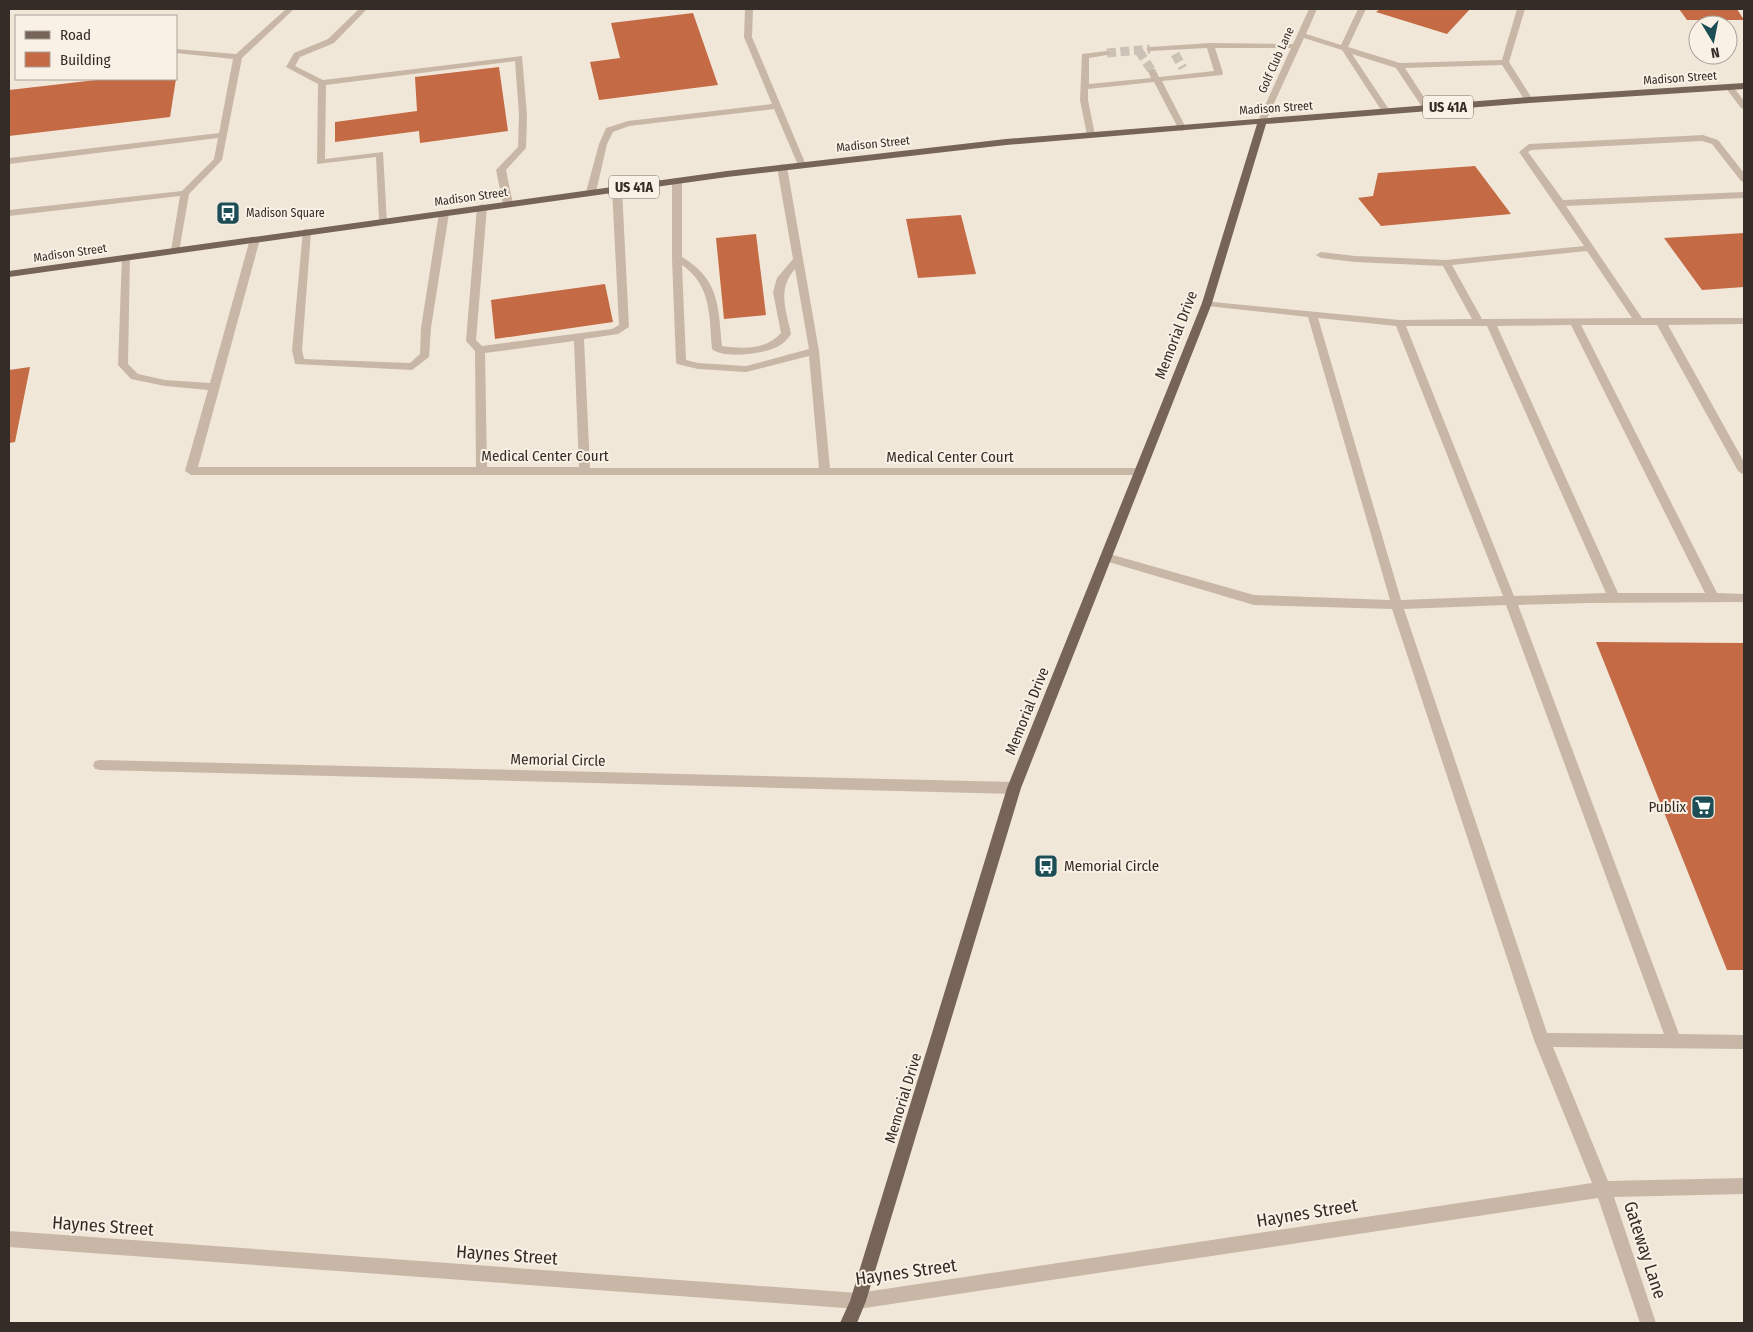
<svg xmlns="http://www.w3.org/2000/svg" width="1753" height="1332" font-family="'Fira Sans Condensed',sans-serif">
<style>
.building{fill:#c46a44}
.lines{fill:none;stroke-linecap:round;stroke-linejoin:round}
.minor-tunnel{stroke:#cbc2b5;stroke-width:9;stroke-dasharray:9 4.5;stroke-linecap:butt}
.minor{fill:#c8b7a6;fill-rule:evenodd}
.major{fill:#766458;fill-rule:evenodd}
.labels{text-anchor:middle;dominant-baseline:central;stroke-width:4;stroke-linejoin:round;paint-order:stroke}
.far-street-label{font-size:12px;fill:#342c27;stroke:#f9f1e5}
.far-poi-label{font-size:12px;fill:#342c27;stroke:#f9f1e5;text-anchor:start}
.shield{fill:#f9f1e5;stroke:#6f6760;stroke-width:1}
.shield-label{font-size:14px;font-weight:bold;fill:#342c27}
.street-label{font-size:15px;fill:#342c27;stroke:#f9f1e5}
.poi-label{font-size:15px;fill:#342c27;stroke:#f9f1e5;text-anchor:end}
.near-street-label{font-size:18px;fill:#342c27;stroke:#f9f1e5}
</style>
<rect width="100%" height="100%" fill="#f1e7d9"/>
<g class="building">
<polygon points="1380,9 1470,9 1447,34 1376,12"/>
<polygon points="1679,9 1737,9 1744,20 1687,20"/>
<polygon points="693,13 718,85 599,100 590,62 620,58 611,23"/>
<polygon points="499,67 508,131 420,143 419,131 335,142 335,122 417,111 415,77"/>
<polygon points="105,79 176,79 170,117 9,136 9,90"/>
<polygon points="1475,166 1511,214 1381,226 1358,198 1373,196 1378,173"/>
<polygon points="961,215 976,274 918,278 906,219"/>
<polygon points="1744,233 1744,287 1702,290 1664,238"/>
<polygon points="756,234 766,315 724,319 716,238"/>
<polygon points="605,284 613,322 495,339 491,300"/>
<polygon points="30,367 15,442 9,443 9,370"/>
<polygon points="1596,642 1744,643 1744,970 1727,970"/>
</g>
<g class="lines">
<g class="minor-tunnel">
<polyline points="1139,51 1152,71"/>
<polyline points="1107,53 1150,49"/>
<polyline points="1175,54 1183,68"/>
</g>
<g class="minor">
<polygon points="286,9 294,9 242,58 222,160 189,194 179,252 176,253 171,250 180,196 9,216 9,210 182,191 214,159 218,138 9,164 9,158 219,133 233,59 176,53 176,49 236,54"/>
<polygon points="359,9 367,9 334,43 300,57 295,66 323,80 522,56 527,115 526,148 506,170 513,204 511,206 508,207 503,204 496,170 518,147 519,115 515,61 326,85 325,159 383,152 387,223 384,224 379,221 376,157 317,164 318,84 286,67 294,53 328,39"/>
<polygon points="745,9 753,9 752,37 806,165 805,167 799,167 798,165 774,109 629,126 613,132 607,144 596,192 591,195 588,194 586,192 599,144 606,128 628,121 772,104 744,37"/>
<polygon points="1309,9 1317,9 1306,34 1341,45 1358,9 1366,9 1348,47 1400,63 1502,60 1517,9 1525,9 1509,62 1533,100 1526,102 1502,65 1405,68 1431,108 1424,110 1396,68 1352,54 1390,111 1383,113 1342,50 1304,38 1265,123 1258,121 1291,48 1215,48 1223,73 1222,75 1162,81 1186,128 1182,131 1178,128 1154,82 1088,89 1088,100 1095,135 1091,138 1087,135 1080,100 1082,54 1107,51 1111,53 1107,55 1089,58 1089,84 1151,78 1148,71 1152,69 1155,69 1159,77 1214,71 1207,48 1150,51 1146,49 1150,47 1210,43 1293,44"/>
<polygon points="1729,84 1732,85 1744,101 1744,109 1741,108 1725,87"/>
<path d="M1703,135L1718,140L1744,173V182L1741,181L1712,144L1702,141L1531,150L1528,152L1563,200L1744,192V198L1566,206L1642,318H1744V324L1668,325L1744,462V475L1738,471L1657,325H1581L1717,593L1744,594V602L1591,603L1518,605L1679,1034L1744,1035V1049L1553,1047L1608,1181L1744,1178V1194L1614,1197L1656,1323H1640L1598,1198L858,1309L9,1247V1231L858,1293L1592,1183L1534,1040L1392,609L1254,605L1102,560L1100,557L1106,553L1254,595L1390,600L1308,317L1207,306L1202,303L1203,301L1400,320L1472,319L1443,266L1355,262L1321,258L1316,255L1321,252L1355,256L1446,260L1584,246L1519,152L1529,144ZM1587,251L1632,318L1482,319L1452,265ZM1318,318L1396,326L1503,596L1401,600ZM1571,325L1705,593H1618L1497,326ZM1406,326H1487L1606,593L1514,596ZM1506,605L1664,1034L1547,1033L1404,609Z"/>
<path d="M782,164L787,167L819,351L830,468H1140L1144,469L1146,472L1144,475H191L185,471L208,390L165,386L131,379L118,365L122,256L125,255L130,258L128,364L138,374L165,380L210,383L250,239L252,237H258L260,239L198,467H476L475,351L466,341L477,207L482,204L487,207L476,340L482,346L612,329L619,325L612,189L617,186L622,189L629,327L618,334L584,339L590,468H819L809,356L746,372L698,369L677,364L676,362L672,258V181L677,178L682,181V257C720,280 718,306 722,346C743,349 766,350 781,333L773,292L777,278L793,259L777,167ZM682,265C712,286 709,316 712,349C722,359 764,354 777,347C783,344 787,340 791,334C786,309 777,290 795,269L809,349L746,366L698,363L686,360ZM574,341L579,467H487L485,353Z"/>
<polygon points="444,210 449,213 431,328 429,357 412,370 295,364 292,350 303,230 306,229 311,232 302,350 304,359 410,363 420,354 421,328 439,213"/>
<polygon points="100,760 1014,782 1019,784 1021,788 1019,792 1014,794 100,770 95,769 93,765 95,761"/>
</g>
<polygon class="major" points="1744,83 1744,89 1529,103 1266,124 1212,303 1021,788 866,1301 857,1323 840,1323 850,1301 1007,788 1202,303 1257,124 1006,145 727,177 9,277 9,271 727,171 1006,139 1529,97"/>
</g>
<defs>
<g id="bus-square" transform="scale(1.25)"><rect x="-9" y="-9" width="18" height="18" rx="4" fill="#1d4e55" stroke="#f9f1e5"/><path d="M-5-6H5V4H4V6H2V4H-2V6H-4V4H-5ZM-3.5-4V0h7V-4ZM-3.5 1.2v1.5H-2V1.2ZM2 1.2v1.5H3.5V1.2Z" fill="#fff"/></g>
<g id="supermarket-square" transform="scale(1.25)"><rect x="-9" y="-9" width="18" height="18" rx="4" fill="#1d4e55" stroke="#f9f1e5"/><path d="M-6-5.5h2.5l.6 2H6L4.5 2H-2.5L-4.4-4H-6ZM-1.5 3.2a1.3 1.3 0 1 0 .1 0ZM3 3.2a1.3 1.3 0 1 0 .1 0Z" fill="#fff"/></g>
</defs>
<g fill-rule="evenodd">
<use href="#bus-square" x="228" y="213"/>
<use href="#supermarket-square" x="1703" y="807"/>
<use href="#bus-square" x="1046" y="866"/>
</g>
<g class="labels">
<g class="far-street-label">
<text transform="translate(1276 60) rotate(-66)">Golf Club Lane</text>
<text transform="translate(1680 78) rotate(-4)">Madison Street</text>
<text transform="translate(1276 108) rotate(-4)">Madison Street</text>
<text transform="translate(873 144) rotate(-6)">Madison Street</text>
<text transform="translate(471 197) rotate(-8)">Madison Street</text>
<text transform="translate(70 253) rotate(-8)">Madison Street</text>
</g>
<g class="far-poi-label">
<text x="246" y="213">Madison Square</text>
</g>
<g class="shield">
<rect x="1423" y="95.5" width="50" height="23" rx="4"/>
<rect x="609" y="175.5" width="50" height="23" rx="4"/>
</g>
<g class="shield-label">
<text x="1448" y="107">US 41A</text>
<text x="634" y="187">US 41A</text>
</g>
<g class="street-label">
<text transform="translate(1176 335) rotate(-69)">Memorial Drive</text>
<text x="545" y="456">Medical Center Court</text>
<text x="950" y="457">Medical Center Court</text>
<text transform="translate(1027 711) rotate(-68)">Memorial Drive</text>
<text transform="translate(558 760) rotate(1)">Memorial Circle</text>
<text transform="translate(903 1098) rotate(-73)">Memorial Drive</text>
</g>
<g class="poi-label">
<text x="1686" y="807">Publix</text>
<text x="1064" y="866" text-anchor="start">Memorial Circle</text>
</g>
<g class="near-street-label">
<text transform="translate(1307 1213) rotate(-9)">Haynes Street</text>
<text transform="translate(103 1226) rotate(4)">Haynes Street</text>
<text transform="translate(1645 1250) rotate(72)">Gateway Lane</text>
<text transform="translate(507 1255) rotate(4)">Haynes Street</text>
<text transform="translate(906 1272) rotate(-8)">Haynes Street</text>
</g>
</g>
<rect width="1753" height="1332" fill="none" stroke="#342c27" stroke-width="20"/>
<rect x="15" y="15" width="162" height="65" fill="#f9f1e5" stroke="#aaa299"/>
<rect x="25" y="31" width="25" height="8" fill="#766458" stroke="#aaa299"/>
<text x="60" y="40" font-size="15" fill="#342c27">Road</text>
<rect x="25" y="52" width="25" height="15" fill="#c46a44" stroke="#aaa299"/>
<text x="60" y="65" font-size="15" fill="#342c27">Building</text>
<g transform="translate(1713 40) rotate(170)"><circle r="24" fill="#f9f1e5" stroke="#aaa299"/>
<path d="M0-4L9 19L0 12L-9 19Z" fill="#1d4e55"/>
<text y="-8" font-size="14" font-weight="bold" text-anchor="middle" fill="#342c27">N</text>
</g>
</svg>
